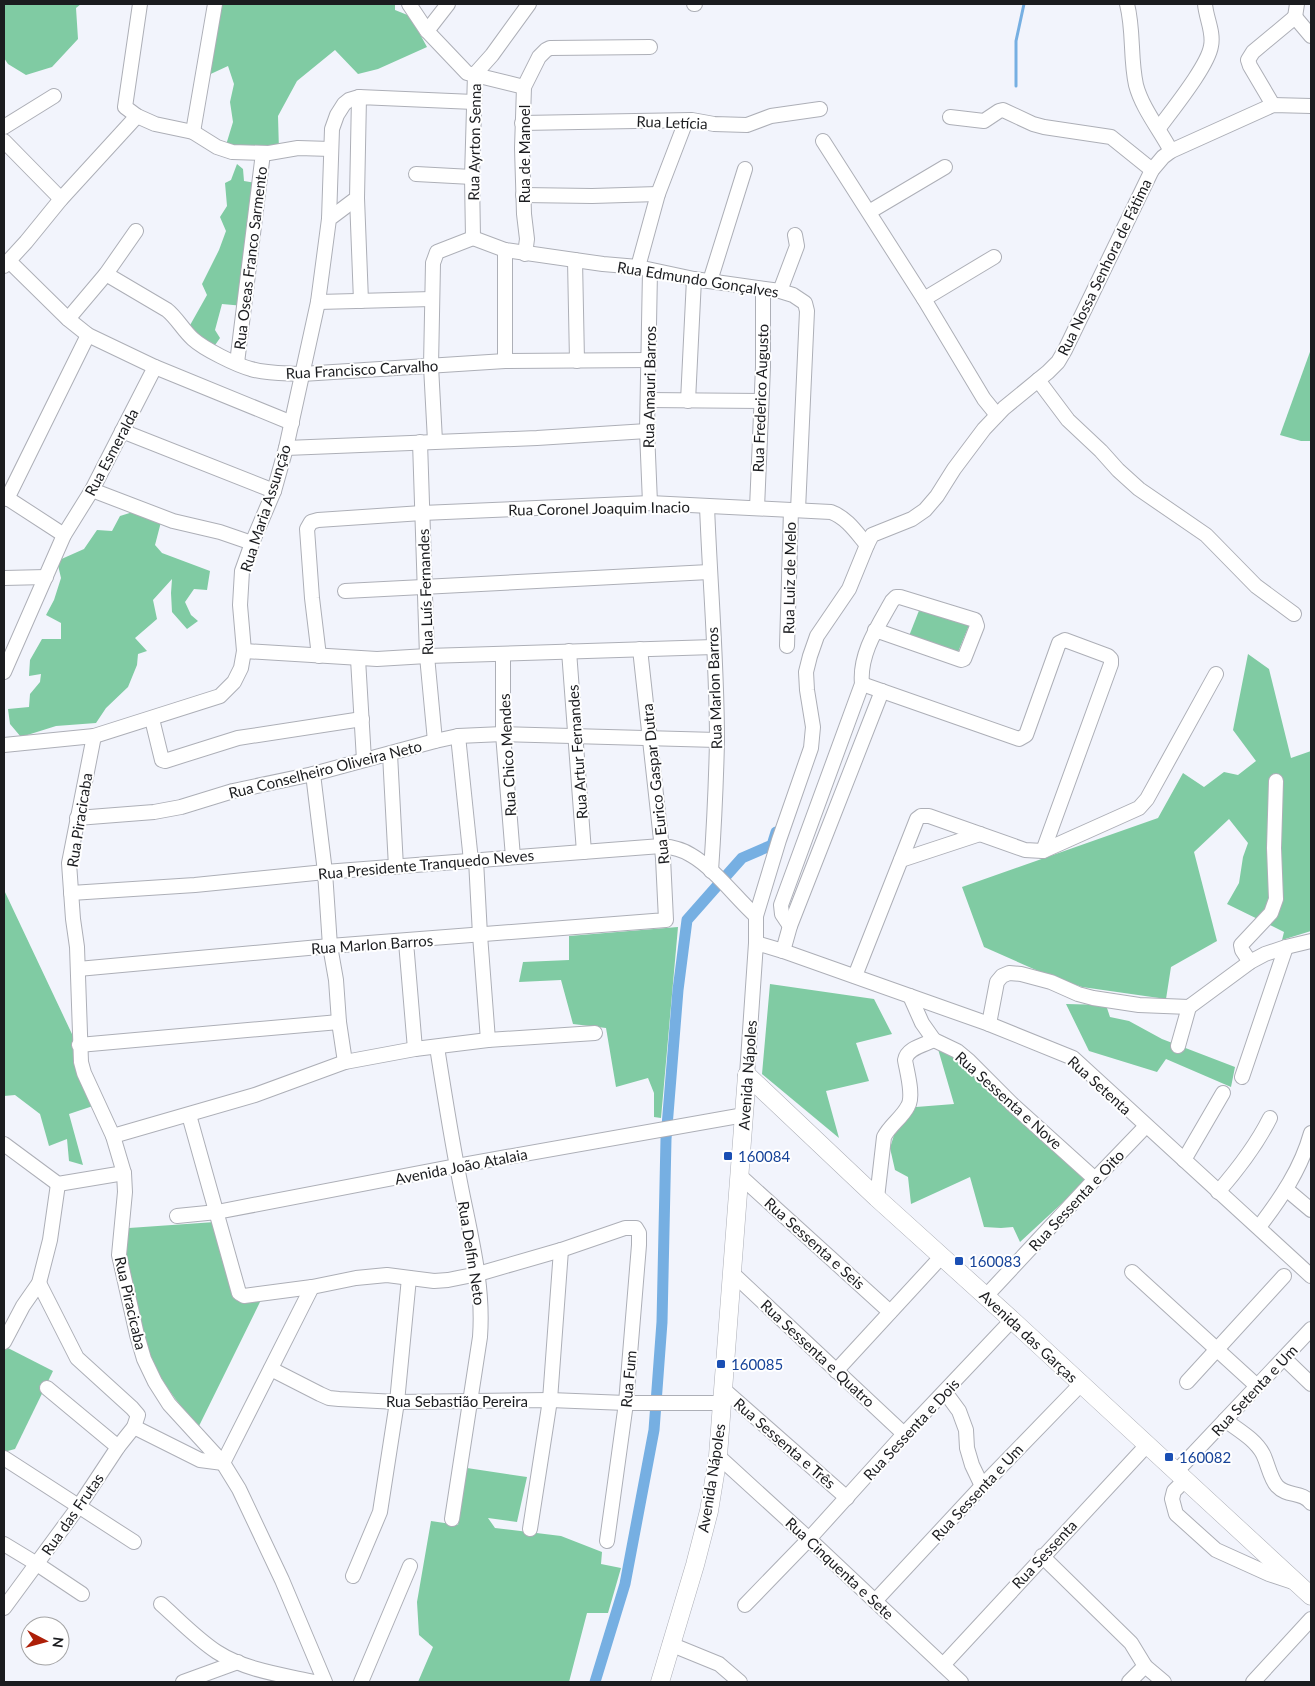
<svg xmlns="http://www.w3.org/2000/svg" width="1315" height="1686" font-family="Lato,sans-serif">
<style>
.forest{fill:#80cba3}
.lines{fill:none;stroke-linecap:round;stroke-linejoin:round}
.stream{stroke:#76afe2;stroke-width:3}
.canal{stroke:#76afe2;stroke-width:11}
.minor-casing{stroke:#adafb7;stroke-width:16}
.major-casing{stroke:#adafb7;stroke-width:19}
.minor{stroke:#fff;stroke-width:14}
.major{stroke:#fff;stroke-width:18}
.transit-dot{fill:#1a4fb4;stroke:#fff;stroke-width:2}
.labels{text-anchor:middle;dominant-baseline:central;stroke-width:4;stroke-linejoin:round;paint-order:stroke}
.street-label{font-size:15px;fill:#1b1c1f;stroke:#fff}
.transit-label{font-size:15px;fill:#164399;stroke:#fff;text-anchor:start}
</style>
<rect width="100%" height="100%" fill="#f2f4fc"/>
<g class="forest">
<polygon points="4,4 81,4 76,8 78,39 52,67 26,75 8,64 4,58"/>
<polygon points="218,4 395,4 395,10 410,16 427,47 378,69 358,74 335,50 297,81 278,116 279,151 226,145 233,122 230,102 234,84 228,66 202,78"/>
<polygon points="237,164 243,169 244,181 256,183 244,306 222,304 215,330 220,338 213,348 189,327 207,295 202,284 219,250 226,231 220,217 227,206 225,183 231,180"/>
<polygon points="1311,349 1311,441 1301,441 1280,435"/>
<polygon points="136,511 161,522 155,545 162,553 210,571 207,590 194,589 185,602 191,615 198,621 187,629 172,612 171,593 172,579 153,600 157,619 135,638 147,651 138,654 137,665 128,687 106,708 96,723 56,726 21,737 10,724 8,709 29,707 30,694 40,682 41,674 29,676 30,660 42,639 61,639 61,623 46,615 54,600 61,578 57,561 84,549 97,530 112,531 120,516"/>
<polygon points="920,608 970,623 958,652 909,636"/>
<polygon points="1248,654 1269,669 1291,758 1311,751 1311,931 1282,940 1284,932 1227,904 1239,883 1243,857 1248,843 1229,819 1194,852 1217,941 1171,967 1166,999 1082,987 1045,974 984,947 962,887 1158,818 1183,773 1204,787 1224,772 1238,775 1256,761 1233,730"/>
<polygon points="4,890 80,1051 93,1106 69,1114 83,1165 69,1161 67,1139 49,1146 40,1114 15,1095 4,1096"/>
<polygon points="678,927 661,1118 654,1117 654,1093 648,1078 616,1087 606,1028 573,1024 561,980 519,982 523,962 569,960 569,936"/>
<polygon points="770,984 874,999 892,1034 856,1043 869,1081 826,1091 839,1138 762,1074"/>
<polygon points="1066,1004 1106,1005 1110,1017 1129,1021 1162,1039 1235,1067 1231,1087 1166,1059 1157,1072 1089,1051"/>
<polygon points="938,1049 956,1057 1086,1181 1020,1242 1013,1227 1001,1228 984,1227 970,1177 911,1204 908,1177 895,1170 890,1148 894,1135 916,1107 954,1104"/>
<path d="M215,1222L237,1301L260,1302L199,1426C182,1409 166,1388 155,1367C144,1344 139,1317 134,1292C128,1267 123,1254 129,1228Z"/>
<polygon points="4,1346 53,1371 15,1449 4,1452"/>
<polygon points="467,1468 527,1477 517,1522 488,1518 495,1528 561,1536 602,1552 601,1564 621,1568 608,1613 587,1613 569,1682 418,1682 433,1647 419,1635 417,1602 431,1521 458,1525"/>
</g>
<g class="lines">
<polyline class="stream" points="1016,86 1016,41 1024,4"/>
<g class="canal">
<polyline points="726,876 742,858 772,845 776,832"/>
<polyline points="595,1682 625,1584 654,1430 662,1322 666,1139 678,990 687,920 717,886"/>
</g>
<g class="minor-casing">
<g id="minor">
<polyline points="140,4 125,107 137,116 155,124 193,132 217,147 232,152 269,153 298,148 331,149"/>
<polyline points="409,4 427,31 467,73 524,87"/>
<polyline points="694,4 695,4"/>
<path d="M1127,4C1134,31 1130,58 1136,85C1142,108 1160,130 1171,151"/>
<polyline points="1295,17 1311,36"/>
<polyline points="1295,17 1297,4"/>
<polyline points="427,31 448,4"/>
<polyline points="1273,105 1250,66 1248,60 1253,52 1295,17"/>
<polyline points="950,117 984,121 999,111 1003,110 1033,124 1044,127 1111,137 1152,170"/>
<polyline points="522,123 692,120 714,124 747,125 771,116 820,109"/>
<polyline points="4,127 54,96"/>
<path d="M1159,128C1172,110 1208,66 1211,46C1214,32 1206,18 1205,4"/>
<polyline points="193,132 215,4"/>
<polyline points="4,141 61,199"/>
<polyline points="823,141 924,299 984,399 997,415"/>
<polyline points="416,174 472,177"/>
<polyline points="523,195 592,196 658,194"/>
<polyline points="357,198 361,301"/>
<polyline points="869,212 945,167"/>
<polyline points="329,219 332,129 337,115 344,104 349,100 359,97"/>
<polyline points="473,238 505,250 603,264 638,267 694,279 780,291 793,295 805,303 807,311 798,510"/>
<polyline points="473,238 472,177 475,74 492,55 529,4"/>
<polyline points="505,250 505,361"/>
<polyline points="525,254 527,239 524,214 522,148 524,87 539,57 546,50 550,48 650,47"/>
<polyline points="575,260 577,361"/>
<polyline points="9,261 68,319 88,335 155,367 292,423"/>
<polyline points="4,266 26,242 61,199 137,116"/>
<polyline points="638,267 658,194 686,121"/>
<polyline points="650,271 647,431 650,503"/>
<path d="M106,274L167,310C177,318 183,330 193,339C204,349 236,365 251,369C267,374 285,373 302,374L505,361L649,360"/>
<polyline points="710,281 745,169"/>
<polyline points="780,291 797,246 795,235"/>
<polyline points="924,299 994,257"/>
<polyline points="318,302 432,299"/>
<polyline points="68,319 106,274 136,231"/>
<polyline points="237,363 263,153"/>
<polyline points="1038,380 1068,420 1101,451 1118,470 1139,489 1206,535 1256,586 1294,614"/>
<polyline points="648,400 761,401"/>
<polyline points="688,401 694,279"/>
<polyline points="122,431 274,491"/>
<polyline points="435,441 431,366 433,263 437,252 473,238"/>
<polyline points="420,442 427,656 435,741"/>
<polyline points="286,448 537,438 647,431"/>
<polyline points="92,490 173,521 220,532 252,543"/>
<polyline points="4,496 64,535"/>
<polyline points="7,499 88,335"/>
<path d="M707,506C710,584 717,663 717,741C716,785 714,827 711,871"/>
<polyline points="757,508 763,367 763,289"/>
<polyline points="4,578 46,577"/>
<polyline points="345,591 709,572"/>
<polyline points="787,646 791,510"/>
<polyline points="244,651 377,659 427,656 714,647"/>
<polyline points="569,651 584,852"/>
<polyline points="503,654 503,734 513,857"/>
<path d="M319,656L312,598L307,529L311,522L318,520L422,513L650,503L831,512C847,518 856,532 867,545"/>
<polyline points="358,659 364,760"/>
<polyline points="4,672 64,535 92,490 155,367"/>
<polyline points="862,684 1019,739 1026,735 1059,643 1065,640 1108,656 1111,659 1111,664 1043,851"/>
<polyline points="152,719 162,760 165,761 238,738 362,719"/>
<polyline points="94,736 69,863 73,919 77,947 81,1062 84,1073 113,1136 124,1173 125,1192 119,1255 137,1335 144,1359 155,1382 169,1404 223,1463 239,1489 282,1580 325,1682"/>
<polyline points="458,736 471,861"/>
<polyline points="4,745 94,736 220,696 234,682 241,668 244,651 240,605 242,571 252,543 274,491 286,448 318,302 329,219 357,198 359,97 474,102"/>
<polyline points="390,754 396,867"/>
<polyline points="313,774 325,872 330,946 336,980 339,1022 345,1062"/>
<polyline points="77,818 154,812 181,807 233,791 313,774 435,741 458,736 503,734 717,740"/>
<polyline points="476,860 480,935 488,1040"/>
<polyline points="901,860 980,834"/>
<path d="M71,893L195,885L325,872L661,846C672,847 682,849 691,855C714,868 736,898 756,916"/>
<path d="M790,926L782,914L781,905L862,684C859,654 878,626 892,601L896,597H900L975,620L977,626L964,659L961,660L875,630"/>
<polyline points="406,942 415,1049"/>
<polyline points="756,943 783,951 989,1024 1073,1058 1311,1276"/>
<polyline points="783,951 790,926 882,691"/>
<polyline points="1250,962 1242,950 1241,945 1271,913 1276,899 1274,848 1276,781"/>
<polyline points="78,969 330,946 666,920 663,858 640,649"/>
<polyline points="855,976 917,819 921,816 929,816 1025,850 1043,851 1139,808 1147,799 1216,674"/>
<polyline points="910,996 922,1023 934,1040 957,1051 969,1061 1013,1105 1095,1179"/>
<polyline points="989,1024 997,982 1002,976 1009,973 1021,974 1051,982 1078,994 1093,998 1139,1005 1189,1007 1250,962 1265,954 1286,947 1311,941"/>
<polyline points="79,1045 339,1022"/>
<polyline points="1178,1046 1189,1007"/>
<path d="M437,1047C444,1092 451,1137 460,1182C470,1234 484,1284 480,1337L452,1519"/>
<polyline points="747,1075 756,943 756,916 779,840 811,748 813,727 807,690 806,672 810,656 817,636 849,589 867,545 872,535 912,519 925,510 937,496 954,469 984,429 1004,408 1048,372 1058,362 1065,350 1152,170 1163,157 1171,151 1273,105 1311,106"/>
<polyline points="1242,1077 1286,947"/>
<polyline points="189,1115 239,1293 244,1296 312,1287 356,1278 387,1275 434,1281 448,1280 478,1274 561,1250 625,1228 636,1228 639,1233 639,1245 626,1403 607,1541"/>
<polyline points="113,1136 255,1095 345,1062 415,1049 488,1040 595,1033"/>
<polyline points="4,1144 58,1184 124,1173"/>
<polyline points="1184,1160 1223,1093"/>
<polyline points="739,1175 890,1312"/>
<polyline points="1286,1189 1311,1210"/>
<path d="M1218,1192C1239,1168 1256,1146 1270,1118"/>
<path d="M877,1198L884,1137C890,1125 902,1118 908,1106C914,1096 907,1072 905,1060C907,1048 924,1045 934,1040"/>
<polyline points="177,1216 217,1212 456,1166 744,1115"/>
<path d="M1259,1227C1281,1198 1301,1169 1311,1133"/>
<polyline points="731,1272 904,1434"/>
<polyline points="1132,1272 1257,1386"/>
<polyline points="986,1296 1095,1179 1146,1126"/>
<polyline points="4,1342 23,1306 39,1283 50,1240 58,1184"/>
<polyline points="1284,1358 1311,1384"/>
<polyline points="271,1369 320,1394 329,1398 339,1399 397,1402 550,1400 626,1403 722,1403"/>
<polyline points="836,1371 942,1256"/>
<polyline points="1187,1382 1284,1276"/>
<polyline points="47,1388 118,1447"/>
<polyline points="722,1388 847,1498"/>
<polyline points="945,1392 959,1411 966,1430 967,1448 972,1465 982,1486"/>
<path d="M1225,1420C1238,1430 1255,1439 1263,1454C1268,1464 1270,1478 1277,1486C1287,1497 1302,1491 1311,1503"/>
<polyline points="134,1427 200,1460 223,1463"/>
<polyline points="718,1456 809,1539 961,1682"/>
<polyline points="4,1458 134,1542"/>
<polyline points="223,1463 312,1287"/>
<polyline points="1176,1472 1311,1329"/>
<polyline points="1185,1480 1174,1491 1172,1499 1176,1514 1216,1550 1269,1574 1293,1582"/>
<polyline points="530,1529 550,1400 561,1250"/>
<polyline points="4,1544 37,1564 82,1594"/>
<polyline points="1042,1556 1131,1643 1145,1666 1164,1682"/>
<polyline points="353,1576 380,1512 397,1402 409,1278"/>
<polyline points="875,1601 982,1486 1081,1384"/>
<path d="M161,1604C179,1620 197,1639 217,1652C245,1670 282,1675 314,1682"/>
<polyline points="745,1605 809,1539 904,1434 1012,1320"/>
<polyline points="4,1608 79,1506 118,1447 134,1427 138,1415 132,1408 77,1358 39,1283"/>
<polyline points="670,1644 719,1664 740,1682"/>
<polyline points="943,1665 1147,1445"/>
<polyline points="183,1682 238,1662"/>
<polyline points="361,1682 410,1566"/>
<polyline points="1129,1682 1145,1666"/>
<polyline points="1253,1682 1311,1619"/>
</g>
</g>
<g class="major-casing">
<g id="major">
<polyline points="747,1075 877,1198 1012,1320 1311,1596"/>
<polyline points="660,1682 695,1565 709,1511 718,1456 747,1075"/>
</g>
</g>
<use href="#minor" class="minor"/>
<use href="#major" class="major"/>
</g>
<g class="transit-dot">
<rect x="723" y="1151" width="10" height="10" rx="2.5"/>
<rect x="954" y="1256" width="10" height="10" rx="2.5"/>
<rect x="716" y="1359" width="10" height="10" rx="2.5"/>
<rect x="1164" y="1452" width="10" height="10" rx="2.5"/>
</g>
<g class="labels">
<g class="street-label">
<text transform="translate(672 122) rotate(2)">Rua Letícia</text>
<text transform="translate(474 142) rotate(-89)">Rua Ayrton Senna</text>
<text transform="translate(524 154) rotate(-90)">Rua de Manoel</text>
<text transform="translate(250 258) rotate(-83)">Rua Oseas Franco Sarmento</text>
<text transform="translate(1104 267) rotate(-64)">Rua Nossa Senhora de Fátima</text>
<text transform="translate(698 279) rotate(9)">Rua Edmundo Gonçalves</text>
<text transform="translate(362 369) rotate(-3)">Rua Francisco Carvalho</text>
<text transform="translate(649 387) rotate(-89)">Rua Amauri Barros</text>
<text transform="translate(760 398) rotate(-88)">Rua Frederico Augusto</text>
<text transform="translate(111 452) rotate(-62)">Rua Esmeralda</text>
<text transform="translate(265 508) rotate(-72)">Rua Maria Assunção</text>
<text transform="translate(599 508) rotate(-1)">Rua Coronel Joaquim Inacio</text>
<text transform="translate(789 578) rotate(-89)">Rua Luiz de Melo</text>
<text transform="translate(425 592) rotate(-92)">Rua Luís Fernandes</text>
<text transform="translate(714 688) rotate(-92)">Rua Marlon Barros</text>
<text transform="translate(577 752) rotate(-94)">Rua Artur Fernandes</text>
<text transform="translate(507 755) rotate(-93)">Rua Chico Mendes</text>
<text transform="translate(325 769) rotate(-14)">Rua Conselheiro Oliveira Neto</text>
<text transform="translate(655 784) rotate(-96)">Rua Eurico Gaspar Dutra</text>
<text transform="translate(79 820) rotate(-81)">Rua Piracicaba</text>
<text transform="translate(426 864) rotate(-5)">Rua Presidente Tranquedo Neves</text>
<text transform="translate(372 944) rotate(-4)">Rua Marlon Barros</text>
<text transform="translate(747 1075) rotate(-86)">Avenida Nápoles</text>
<text transform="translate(1100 1085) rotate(42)">Rua Setenta</text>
<text transform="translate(1009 1100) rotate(42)">Rua Sessenta e Nove</text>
<text transform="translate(461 1166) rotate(-11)">Avenida João Atalaia</text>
<text transform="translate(1076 1200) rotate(-47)">Rua Sessenta e Oito</text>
<text transform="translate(815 1243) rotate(42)">Rua Sessenta e Seis</text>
<text transform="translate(472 1253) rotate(81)">Rua Delfin Neto</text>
<text transform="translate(131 1303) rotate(77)">Rua Piracicaba</text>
<text transform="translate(1029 1336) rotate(43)">Avenida das Garças</text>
<text transform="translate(818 1353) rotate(43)">Rua Sessenta e Quatro</text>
<text transform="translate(628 1379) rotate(-85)">Rua Fum</text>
<text transform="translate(1254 1390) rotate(-47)">Rua Setenta e Um</text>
<text x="457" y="1401">Rua Sebastião Pereira</text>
<text transform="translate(911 1429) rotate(-47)">Rua Sessenta e Dois</text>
<text transform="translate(785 1443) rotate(41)">Rua Sessenta e Três</text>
<text transform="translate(711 1478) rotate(-81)">Avenida Nápoles</text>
<text transform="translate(977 1492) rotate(-47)">Rua Sessenta e Um</text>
<text transform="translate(72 1514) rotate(-55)">Rua das Frutas</text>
<text transform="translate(1044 1554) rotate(-47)">Rua Sessenta</text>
<text transform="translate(840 1568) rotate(43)">Rua Cinquenta e Sete</text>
</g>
<g class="transit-label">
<text x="738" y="1156">160084</text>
<text x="969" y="1261">160083</text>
<text x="731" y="1364">160085</text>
<text x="1179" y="1457">160082</text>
</g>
</g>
<rect width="1315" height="1686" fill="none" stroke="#1b1c1f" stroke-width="10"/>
<g transform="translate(45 1641) rotate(96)"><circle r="24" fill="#ffffff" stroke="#a4a4a5"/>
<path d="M0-4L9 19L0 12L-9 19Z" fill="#ad1f08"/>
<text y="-8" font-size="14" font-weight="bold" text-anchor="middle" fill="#1b1c1f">N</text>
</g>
</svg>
